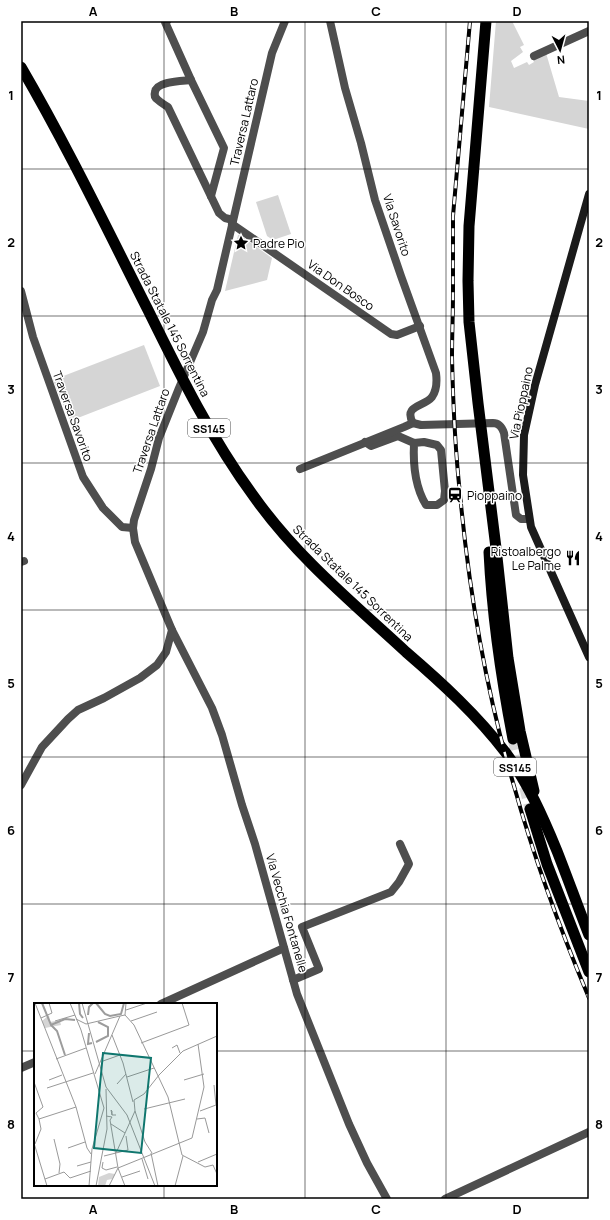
<svg xmlns="http://www.w3.org/2000/svg" width="610" height="1220" font-family="Manrope,sans-serif">
<style>
.green{fill:#d5d5d5}
.lines{fill:none;stroke-linecap:round;stroke-linejoin:round}
.trunk-tunnel{stroke:#d9d9d9;stroke-width:11;stroke-dasharray:11 5.5;stroke-linecap:butt}
.minor{stroke:#4e4e4e;stroke-width:8}
.secondary{stroke:#1b1b1b;stroke-width:8}
.trunk{stroke:#000;stroke-width:11}
.rail-casing{stroke:#000;stroke-width:4}
.rail{stroke:#fff;stroke-width:2.5;stroke-dasharray:8;stroke-linecap:butt}
.grid{fill:none;stroke:#000;stroke-width:1;stroke-opacity:0.55}
.labels{text-anchor:middle;dominant-baseline:central;stroke-width:3;stroke-linejoin:round;paint-order:stroke}
.shield{fill:#fff;stroke:#4c4c4c;stroke-width:1}
.shield-label{font-size:11px;font-weight:bold;fill:#000}
.street-label{font-size:12px;fill:#000;stroke:#fff}
.poi-label{font-size:12px;fill:#000;stroke:#fff;text-anchor:start}
.inset-river{fill:none;stroke:#9c9c9c;stroke-width:2}
.inset-road{fill:none;stroke:#999;stroke-width:1}
.view{fill:#0f766e;fill-opacity:0.15;stroke:#0f766e;stroke-width:2}
.inset-edge{fill:none;stroke:#000;stroke-width:2}
.neatline{fill:none;stroke:#000;stroke-width:1.5}
.grid-label{font-size:13px;text-anchor:middle;font-weight:bold;fill:#000}
</style>
<rect width="100%" height="100%" fill="#fff"/>
<g class="green">
<polygon points="496,21 512,21 524,45 520,47 523,52 511,61 514,68 527,62 529,65 534,62 533,60 546,53 559,97 589,101 589,129 489,107"/>
<polygon points="278,195 291,234 273,240 267,236 256,202"/>
<polygon points="238,235 240,235 272,258 267,280 225,291"/>
<polygon points="144,345 160,386 70,421 53,380"/>
</g>
<g class="lines">
<polyline class="trunk-tunnel" points="513,739 530,809"/>
<g class="minor">
<polyline points="167,21 165,22 191,80 224,148 211,196"/>
<path d="M330,21L345,88L361,143L375,200L401,276L436,373C437,381 437,390 432,397C424,407 403,405 413,423L421,425L493,423C499,423 502,427 504,433L516,515L521,519H529"/>
<polyline points="534,56 589,31"/>
<path d="M191,80C182,81 156,81 155,92C154,95 155,98 158,100C161,103 165,105 168,107L219,213L225,218L233,220"/>
<polyline points="232,224 391,334 397,335 420,326"/>
<polyline points="21,291 33,337 83,477 103,508 122,527 133,528"/>
<path d="M365,442L371,446L398,436L414,443C413,463 415,487 426,505H437L444,500L445,491L441,450L437,445L424,442L414,443"/>
<polyline points="300,469 404,427 413,423"/>
<polyline points="21,562 24,561"/>
<polyline points="172,630 212,708 222,735 242,805 255,844 297,994 349,1124 367,1163 387,1199"/>
<polyline points="21,785 42,747 68,719 78,710 104,698 140,678 157,665 166,652 172,630 135,542 133,528 134,520 151,469 159,438 179,388 203,332 212,300 217,290 272,53 285,21"/>
<polyline points="293,980 319,969 302,927 391,892 399,882 409,864 400,844"/>
<polyline points="161,1004 284,948"/>
<polyline points="21,1068 35,1062"/>
<polyline points="445,1199 589,1132"/>
</g>
<polyline class="secondary" points="589,194 535,385 524,435 523,475 531,527 589,657"/>
<g class="trunk">
<polyline points="486,21 469,226 468,281 469,322 478,403 496,548 508,658 520,731 534,791"/>
<path d="M21,67C67,146 107,229 148,310C180,375 212,440 255,498C297,557 353,603 406,652C442,683 477,715 506,753C528,783 543,817 557,851C568,879 578,907 589,935"/>
<path d="M489,552C492,615 501,677 513,739"/>
<polyline points="530,809 547,864 589,972"/>
</g>
<g class="rail-casing">
<path id="rail" d="M470,21L453,216C453,242 453,267 453,293C453,314 452,335 452,357C453,402 455,448 460,494C469,591 486,691 514,786C534,858 560,929 589,998"/>
</g>
<use href="#rail" class="rail"/>
</g>
<path class="grid" d="M164,21V1004M305,21V1199M446,21V1199M21,169H589M21,316H589M21,463H589M21,610H589M21,757H589M21,904H589M21,1051H35M216,1051H589M164,1185V1199"/>
<defs>
<g id="sight-bare" transform="scale(1.2)"><path d="M0-6L1.8-2.2L6-1.7L2.9 1.2L3.7 5.4L0 3.3L-3.7 5.4L-2.9 1.2L-6-1.7L-1.8-2.2Z" fill="#000" stroke="#fff" stroke-width="2.5" paint-order="stroke"/></g>
<g id="station-bare" transform="scale(1.2)"><path d="M-3-6H3Q5-6 5-4V2Q5 4 3 4L4.5 6H3L1.5 4h-3L-3 6H-4.5L-3 4Q-5 4-5 2V-4Q-5-6-3-6ZM-3.5-4v3h7v-3ZM-3.5 1v1.5H-2V1ZM2 1v1.5H3.5V1Z" fill="#000" stroke="#fff" stroke-width="2.5" paint-order="stroke"/></g>
<g id="restaurant-bare" transform="scale(1.2)"><path d="M-5-6h1v4h1v-4h1v4h1v-4h1v5L-1.5 .5V6h-2V.5L-5-1ZM5-6V6H3V1.5H1.5Q1.5-4 5-6Z" fill="#000" stroke="#fff" stroke-width="2.5" paint-order="stroke"/></g>
</defs>
<g fill-rule="evenodd">
<use href="#sight-bare" x="241" y="243"/>
<use href="#station-bare" x="455" y="495"/>
<use href="#restaurant-bare" x="573" y="558"/>
</g>
<g class="labels">
<g class="shield">
<rect x="188" y="419" width="42" height="18" rx="3"/>
<rect x="494" y="758" width="42" height="18" rx="3"/>
</g>
<g class="shield-label">
<text x="209" y="428">SS145</text>
<text x="515" y="767">SS145</text>
</g>
<g class="street-label">
<text transform="translate(244 122) rotate(-77)">Traversa Lattaro</text>
<text transform="translate(397 225) rotate(72)">Via Savorito</text>
<text transform="translate(341 285) rotate(35)">Via Don Bosco</text>
<text transform="translate(170 324) rotate(63)">Strada Statale 145 Sorrentina</text>
<text transform="translate(521 403) rotate(-78)">Via Pioppaino</text>
<text transform="translate(73 416) rotate(70)">Traversa Savorito</text>
<text transform="translate(151 431) rotate(-71)">Traversa Lattaro</text>
<text transform="translate(353 583) rotate(44)">Strada Statale 145 Sorrentina</text>
<text transform="translate(287 913) rotate(74)">Via Vecchia Fontanelle</text>
</g>
<g class="poi-label">
<text x="253" y="243">Padre Pio</text>
<text x="467" y="495">Pioppaino</text>
<text x="561" y="551" text-anchor="end">Ristoalbergo<tspan x="561" dy="14">Le Palme</tspan></text>
</g>
</g>
<g transform="translate(34 1003)">
<rect width="183" height="183" fill="#fff"/>
<path d="M15,12L16,19L31,16L42,17L32,16L26,18L27,22L11,25L8,18ZM75,170L81,171L78,176L73,177L71,183H64L65,174Z" fill="#d5d5d5"/>
<path class="inset-river" d="M8,0L17,22L31,16L41,17M45,0L46,11L49,15M62,0L71,11L76,13L87,11L90,0M54,12L55,4L59,0M17,22L23,28L31,52M55,30L54,41L58,40M62,39L74,33V24L64,19"/>
<path class="inset-road" d="M1,0L42,104L53,145L57,151M36,0L47,27L70,105L58,146L55,183M48,0L72,84L93,112L121,183M92,7L113,0M91,12L100,22L134,94L148,152L171,164L179,162L183,171M91,12L92,0M7,15L18,10L15,0M42,16L52,21L86,13M21,18L41,12M97,18L123,9M78,32L89,60L99,99M107,40L155,22L148,0M138,45L143,42L146,50M22,56L52,45M69,58L86,52M61,71L86,13L91,12M93,74L120,65M15,77L28,72M150,77L170,71M0,79L9,104L2,110L5,116M83,81L92,71M180,82L182,102M13,85L59,70M110,106L151,96M101,108L111,139L118,150M166,108L182,102M78,112L77,107L78,108V112H82M72,113L78,114L76,117L84,165M163,116L171,115L175,130M77,121L91,130M20,136L26,161L25,170M0,140L13,183M1,141L7,126L5,116L42,104M34,145L51,139M82,150L101,108L100,97L110,91L125,72L149,48L183,33M117,150L124,183M70,153L94,147L92,133M108,156L114,176M69,159L68,165L72,167L83,164M164,159L183,151M43,163L57,159M84,165L91,183M88,174L106,168M11,176L30,169L36,175L57,168M62,183L73,126L72,86M75,183L84,165L158,135L170,84L164,41M141,183L149,153"/>
<path class="view" d="M69,50L117,55L107,150L60,145Z"/>
<rect width="183" height="183" class="inset-edge"/>
</g>
<rect width="610" height="1220" fill="none" stroke="#ffffff" stroke-width="44"/>
<g transform="translate(560 50) rotate(174)" stroke="#ffffff" stroke-width="3" paint-order="stroke">
<path d="M0-3L7 15L0 10L-7 15Z" fill="#000000"/>
<text y="-6" font-size="11" font-weight="bold" text-anchor="middle" fill="#000000">N</text>
</g>
<rect x="22" y="22" width="566" height="1176" class="neatline"/>
<g class="grid-label">
<text x="93" y="16">A</text>
<text x="234" y="16">B</text>
<text x="376" y="16">C</text>
<text x="517" y="16">D</text>
<text x="11" y="100">1</text>
<text x="599" y="100">1</text>
<text x="11" y="247">2</text>
<text x="599" y="247">2</text>
<text x="11" y="394">3</text>
<text x="599" y="394">3</text>
<text x="11" y="541">4</text>
<text x="599" y="541">4</text>
<text x="11" y="688">5</text>
<text x="599" y="688">5</text>
<text x="11" y="835">6</text>
<text x="599" y="835">6</text>
<text x="11" y="982">7</text>
<text x="599" y="982">7</text>
<text x="11" y="1129">8</text>
<text x="599" y="1129">8</text>
<text x="93" y="1214">A</text>
<text x="234" y="1214">B</text>
<text x="376" y="1214">C</text>
<text x="517" y="1214">D</text>
</g>
</svg>
